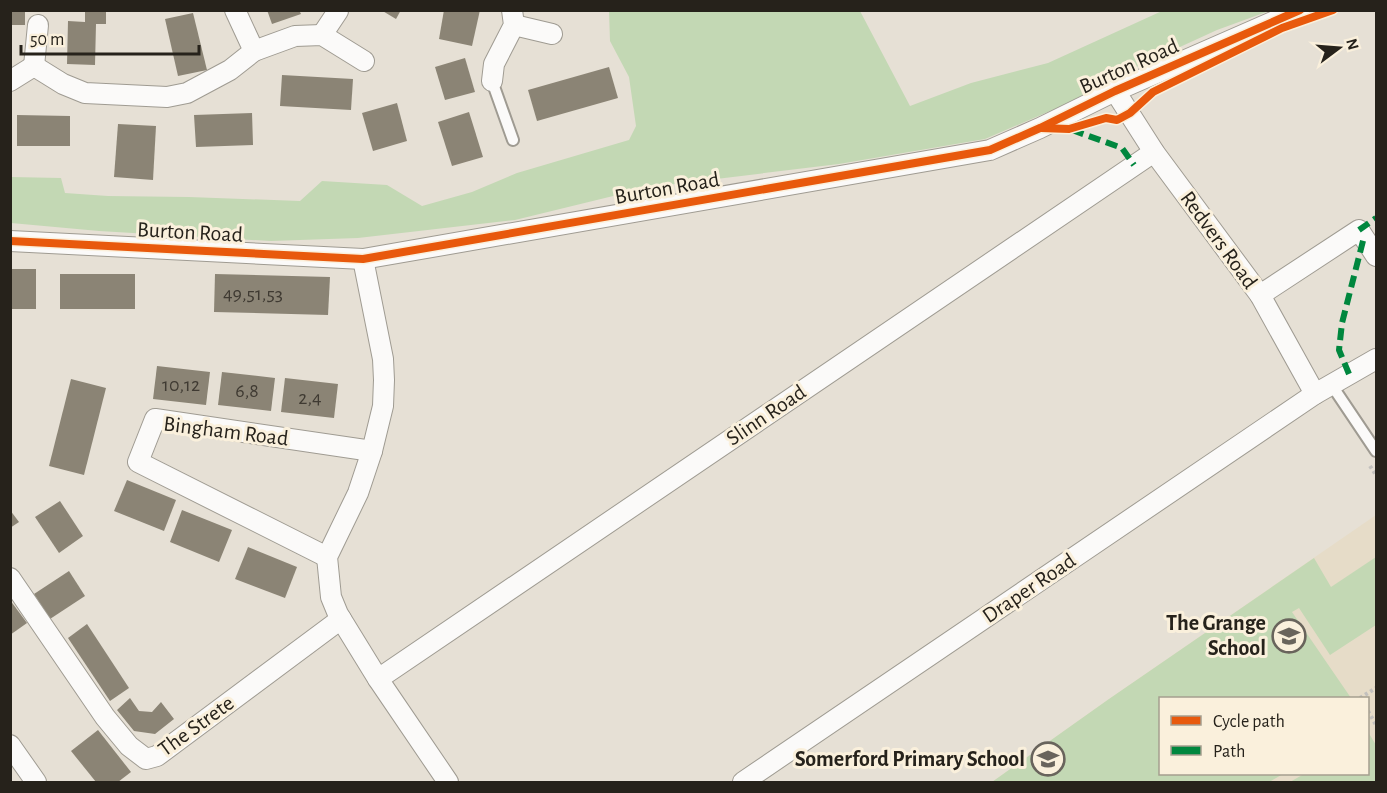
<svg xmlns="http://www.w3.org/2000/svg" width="1387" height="793" font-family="'Alegreya Sans',sans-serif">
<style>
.built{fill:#e6dcc8;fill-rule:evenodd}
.green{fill:#c3d8b4}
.building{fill:#8b8475}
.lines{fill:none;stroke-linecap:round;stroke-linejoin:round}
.service-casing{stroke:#9f9b92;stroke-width:14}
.minor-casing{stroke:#9f9b92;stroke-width:22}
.path{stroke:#c2c0bd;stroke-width:4;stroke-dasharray:3 3;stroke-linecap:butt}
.service{stroke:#fbfaf9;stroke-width:10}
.minor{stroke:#fbfaf9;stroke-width:20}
.quiet{stroke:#00873e;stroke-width:6;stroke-dasharray:12 6;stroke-linecap:butt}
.cycleway-casing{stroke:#faf0dc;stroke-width:11}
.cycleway{stroke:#e8590c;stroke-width:8}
.labels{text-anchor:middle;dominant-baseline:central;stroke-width:6;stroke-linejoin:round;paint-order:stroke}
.number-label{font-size:20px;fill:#3f3a32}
.street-label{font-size:22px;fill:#26221b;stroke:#faf0dc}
.poi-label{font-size:22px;font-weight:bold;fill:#26221b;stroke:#faf0dc;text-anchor:end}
</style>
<rect width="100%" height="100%" fill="#e6e0d5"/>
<path class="built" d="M1376,515V782H992L1109,699ZM1160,698H1368V774H1160Z"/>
<g class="green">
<polygon points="609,11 860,11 910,106 971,83 1048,63 1162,11 1269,11 1217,30 1132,69 1064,105 985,139 839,164 650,187 515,220 358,238 271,241 99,231 11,223 11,177 61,178 65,193 108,196 189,197 300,201 322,181 387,185 422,206 472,192 517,173 629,140 636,126 629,77 610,41"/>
<polygon points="1376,557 1376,625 1330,655 1299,608 1292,612 1351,698 1160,698 1160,774 1283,774 1269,782 992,782 1109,699 1314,558 1331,587"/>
<polygon points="1368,732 1376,745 1376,782 1290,782 1304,774 1368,774"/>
</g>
<g class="building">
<rect x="10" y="10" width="15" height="15"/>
<polygon points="85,10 106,10 106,24 96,24 95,65 67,64 68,21 85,22"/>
<polygon points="267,10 299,10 301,14 272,24"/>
<polygon points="381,10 401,10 396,19"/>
<polygon points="444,10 480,10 472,46 439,39"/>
<polygon points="193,13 207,70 178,76 165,19"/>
<polygon points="465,58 475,92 445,100 435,67"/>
<polygon points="609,67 618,98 537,121 528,90"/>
<polygon points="282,75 353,79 351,110 280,106"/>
<polygon points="397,103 407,141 373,151 362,113"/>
<polygon points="469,112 483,157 452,166 438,122"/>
<polygon points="252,113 253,145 196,147 194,115"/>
<polygon points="17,115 70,116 70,146 17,146"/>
<polygon points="118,124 156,126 153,180 114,177"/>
<rect x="10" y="269" width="26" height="40"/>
<rect x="60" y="274" width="75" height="35"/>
<polygon points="215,274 330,277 328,315 214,312"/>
<polygon points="157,366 210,372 206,405 153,399"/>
<polygon points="222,372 275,378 271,411 218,405"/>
<polygon points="285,378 338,384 334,418 281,412"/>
<polygon points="71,379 106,388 84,475 49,466"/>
<polygon points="127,480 176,500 164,531 114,511"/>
<polygon points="60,501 83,536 59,553 35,517"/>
<polygon points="10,510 19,522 10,528"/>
<polygon points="182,510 232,530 219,562 170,542"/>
<polygon points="248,547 297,567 285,598 235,579"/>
<polygon points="69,571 85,596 50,619 34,594"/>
<polygon points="10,600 27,623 10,635"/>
<polygon points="87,624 129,688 110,701 68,638"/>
<polygon points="130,698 139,711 152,712 161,702 174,719 155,734 134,731 117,710"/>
<polygon points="98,730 131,772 118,782 96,782 71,751"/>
</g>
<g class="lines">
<g class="service-casing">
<g id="service">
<polyline points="492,81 513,140"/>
<polyline points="1331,384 1376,451"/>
</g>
</g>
<g class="minor-casing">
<g id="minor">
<polyline points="514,25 552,34"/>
<polyline points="322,35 338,11"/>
<polyline points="254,51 295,36 322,35 364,61"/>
<polyline points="34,66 38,25"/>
<polyline points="10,81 34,66 63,84 85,93 167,97 187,93 230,70 254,51 235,10"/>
<polyline points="492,81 494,64 514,25 512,10"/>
<polyline points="1115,91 1154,152 1260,295 1315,394"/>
<polyline points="10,241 363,259 990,150 1040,128 1115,91 1300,10"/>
<polyline points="363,259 383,359 384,380 383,406 372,451 358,493 327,557 331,597 338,614 378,679 448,782"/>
<polyline points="1260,295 1359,230 1376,256"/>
<polyline points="327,557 138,462 155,419 372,451"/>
<polyline points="10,578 105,717 129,746 146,759 157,756 341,619"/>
<polyline points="378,679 1154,152"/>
<polyline points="10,745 36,782"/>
<polyline points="743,782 1315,394 1376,359"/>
</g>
</g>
<g class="path">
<polyline points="1370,466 1376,475"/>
<polyline points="1360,698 1376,688"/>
<polyline points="1368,711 1376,725"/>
</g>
<use href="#service" class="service"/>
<use href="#minor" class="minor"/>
<g class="quiet">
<polyline points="1072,130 1122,148 1134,165"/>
<polyline points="1359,230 1376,218"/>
<polyline points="1349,374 1339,350 1342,323 1364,237"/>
</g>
<g class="cycleway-casing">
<g id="cycleway">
<polyline points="1041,128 1069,129 1106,118 1117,120 1130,113 1153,92 1282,28 1333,10"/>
<polyline points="10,241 363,259 990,150 1040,128 1115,91 1300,10"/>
</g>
</g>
<use href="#cycleway" class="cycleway"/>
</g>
<defs>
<g id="school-ring" transform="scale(1.725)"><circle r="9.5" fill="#faf0dc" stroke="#69645c" stroke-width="1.5"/><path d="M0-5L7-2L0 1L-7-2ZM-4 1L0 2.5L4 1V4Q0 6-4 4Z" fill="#69645c"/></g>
</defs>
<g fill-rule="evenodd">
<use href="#school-ring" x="1289" y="636"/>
<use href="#school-ring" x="1048" y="759"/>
</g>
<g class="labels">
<g class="number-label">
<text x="253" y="294">49,51,53</text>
<text x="181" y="385">10,12</text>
<text x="247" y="391">6,8</text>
<text x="310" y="398">2,4</text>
</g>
<g class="street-label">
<text transform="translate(1129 66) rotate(-24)">Burton Road</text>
<text transform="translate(667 188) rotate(-10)">Burton Road</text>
<text transform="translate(190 232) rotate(3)">Burton Road</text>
<text transform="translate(1219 240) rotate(54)">Redvers Road</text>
<text transform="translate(766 415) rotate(-34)">Slinn Road</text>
<text transform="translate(226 431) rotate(7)">Bingham Road</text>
<text transform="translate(1029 588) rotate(-34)">Draper Road</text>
<text transform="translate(196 726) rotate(-36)">The Strete</text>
</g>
<g class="poi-label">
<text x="1266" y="623">The Grange<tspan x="1266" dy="25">School</tspan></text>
<text x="1025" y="759">Somerford Primary School</text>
</g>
</g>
<rect width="1387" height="793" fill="none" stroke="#26221b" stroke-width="24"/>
<rect x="1159" y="697" width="210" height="78" fill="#faf0dc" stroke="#a59e8f" stroke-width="1.5"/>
<rect x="1171" y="716" width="30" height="9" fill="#e8590c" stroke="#a59e8f" stroke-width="1.5"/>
<text x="1213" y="727" font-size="18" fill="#26221b">Cycle path</text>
<rect x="1171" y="746" width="30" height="9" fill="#00873e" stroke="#a59e8f" stroke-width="1.5"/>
<text x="1213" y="757" font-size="18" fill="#26221b">Path</text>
<g transform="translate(1339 48) rotate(74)" stroke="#faf0dc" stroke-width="4.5" paint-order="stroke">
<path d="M0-4.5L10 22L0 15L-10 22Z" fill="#26221b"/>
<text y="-9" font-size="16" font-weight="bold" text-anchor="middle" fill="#26221b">N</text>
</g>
<path d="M21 45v9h178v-9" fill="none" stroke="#26221b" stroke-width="3"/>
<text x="30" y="45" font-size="18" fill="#26221b" stroke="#faf0dc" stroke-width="4.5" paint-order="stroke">50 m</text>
</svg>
